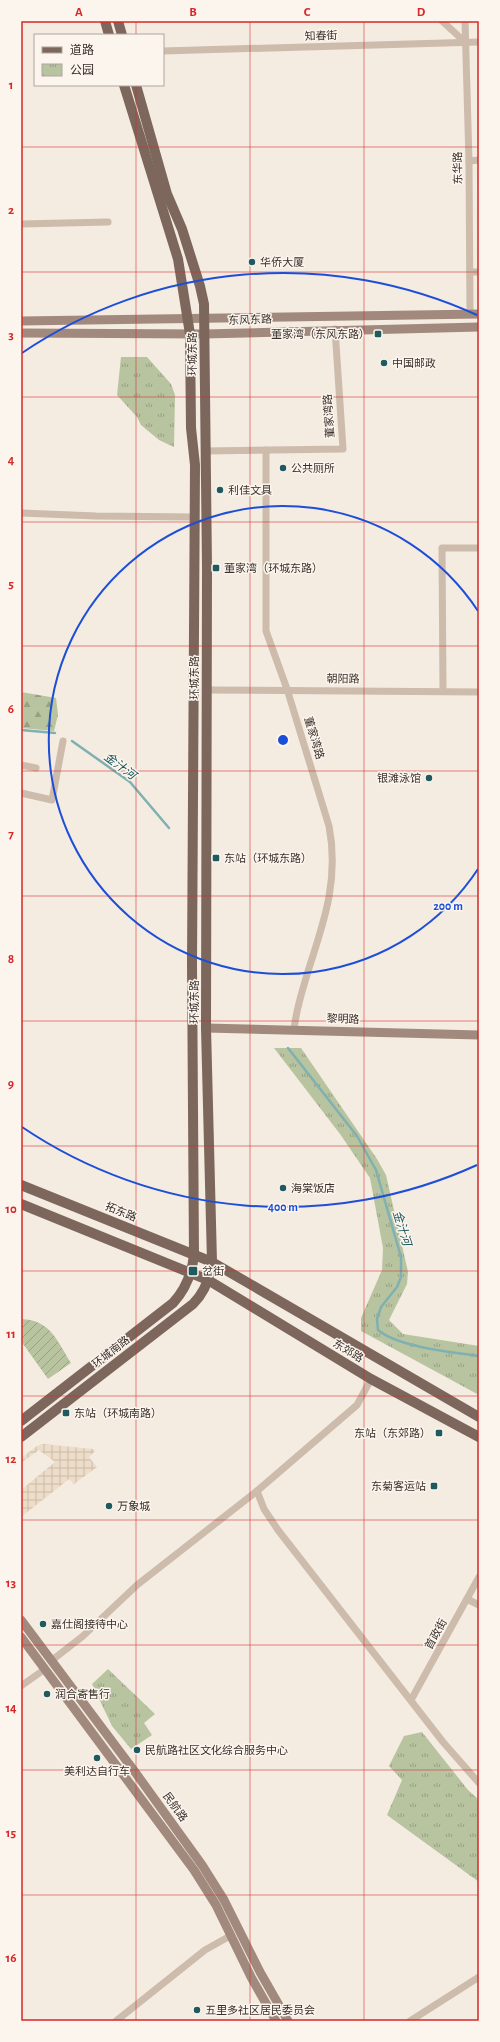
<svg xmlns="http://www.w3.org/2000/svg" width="500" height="2042" font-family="'Alegreya Sans','Noto Sans SC',sans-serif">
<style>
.forest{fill:url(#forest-firs)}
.park{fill:url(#park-tufts)}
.garden{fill:url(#garden-furrows)}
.plaza{fill:url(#plaza-grid)}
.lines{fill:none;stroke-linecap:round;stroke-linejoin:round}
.stream{stroke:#7fb0b2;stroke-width:2.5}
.street{stroke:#cdbbac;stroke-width:7}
.secondary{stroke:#a18a7d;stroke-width:9}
.primary{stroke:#7d675c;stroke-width:10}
.grid{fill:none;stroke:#d62828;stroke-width:1;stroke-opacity:0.55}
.ring{fill:none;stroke:#1d4ed8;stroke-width:2}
.poi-dot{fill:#1f5a5e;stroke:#fbf5ee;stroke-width:1.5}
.labels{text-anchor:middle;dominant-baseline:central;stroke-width:3;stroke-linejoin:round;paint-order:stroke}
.street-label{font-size:11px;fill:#3b302b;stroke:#fbf5ee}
.poi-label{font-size:11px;fill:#3b302b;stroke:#fbf5ee;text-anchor:start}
.water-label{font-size:12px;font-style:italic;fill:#1f5a5e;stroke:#fbf5ee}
.centre{fill:#1d4ed8;stroke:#fbf5ee;stroke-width:2}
.ring-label{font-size:12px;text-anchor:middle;font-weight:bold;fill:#1d4ed8;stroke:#fbf5ee;stroke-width:3;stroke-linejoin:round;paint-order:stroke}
.neatline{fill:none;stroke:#d62828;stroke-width:1.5}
.grid-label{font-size:13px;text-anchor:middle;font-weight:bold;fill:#d62828}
</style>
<defs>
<pattern id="forest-firs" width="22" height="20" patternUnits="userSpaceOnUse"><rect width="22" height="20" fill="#b8c4a0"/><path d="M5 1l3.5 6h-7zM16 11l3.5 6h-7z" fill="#97a083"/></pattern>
<pattern id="park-tufts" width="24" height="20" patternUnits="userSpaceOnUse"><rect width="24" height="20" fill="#b8c4a0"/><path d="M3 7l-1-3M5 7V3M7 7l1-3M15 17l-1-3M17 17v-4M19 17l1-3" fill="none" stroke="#97a083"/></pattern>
<pattern id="garden-furrows" width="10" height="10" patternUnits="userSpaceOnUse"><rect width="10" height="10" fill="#b8c4a0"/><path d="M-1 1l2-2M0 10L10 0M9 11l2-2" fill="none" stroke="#97a083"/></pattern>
<pattern id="plaza-grid" width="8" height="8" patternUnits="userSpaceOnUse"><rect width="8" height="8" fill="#ecdcc8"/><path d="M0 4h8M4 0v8" fill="none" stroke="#cbbdac"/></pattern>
</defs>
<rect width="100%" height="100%" fill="#f4ebe1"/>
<polygon class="forest" points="21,692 56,698 58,715 54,731 21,728"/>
<g class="park">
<polygon points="121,357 147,357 171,384 175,395 174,447 159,440 141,425 137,417 117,395"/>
<polygon points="274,1048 301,1048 377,1159 386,1175 408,1272 407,1284 389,1320 403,1334 479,1346 479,1395 361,1331 361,1318 382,1270 383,1248 370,1178 340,1134"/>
<polygon points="108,1669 155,1714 144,1723 152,1735 131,1749 112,1726 92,1684"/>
<polygon points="422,1732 468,1790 479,1800 479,1882 387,1815 402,1780 389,1766 404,1736"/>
</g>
<path class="garden" d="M21,1319C51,1320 57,1341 71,1363L48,1379L21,1341Z"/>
<polygon class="plaza" points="43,1444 93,1449 95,1451 89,1457 97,1467 74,1484 69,1479 21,1517 21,1490 55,1462 39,1450 21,1463 21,1458 37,1446"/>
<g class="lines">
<g class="stream">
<polyline points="21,730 55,733"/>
<polyline points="72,741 130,782 169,828"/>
<path d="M288,1048L357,1136L376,1170L401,1257V1277L397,1287L381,1307L377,1319L378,1330C398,1347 452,1352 479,1356"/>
</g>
<g class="street">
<polyline points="442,21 465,42"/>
<polyline points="465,21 469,161 470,314"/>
<polyline points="163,51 479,42"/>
<polyline points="469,161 479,160"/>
<polyline points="21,224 108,222"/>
<polyline points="470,272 479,272"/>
<path d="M266,450V631L287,689L329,826C339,878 325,919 309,968C303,989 296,1008 294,1030"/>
<polyline points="205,451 343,449 335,329"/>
<polyline points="21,513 96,516 194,517"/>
<polyline points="206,690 479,692"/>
<polyline points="443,691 442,548 479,548"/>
<polyline points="21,765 36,768"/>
<polyline points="21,793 52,800 63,741"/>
<polyline points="371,1379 357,1405 257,1491 264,1509 278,1530 443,1742 479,1783"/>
<polyline points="467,1599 479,1605"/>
<polyline points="51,1661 83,1636 137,1585 257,1491"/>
<polyline points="21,1686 45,1669"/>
<polyline points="411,1700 479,1577"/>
<polyline points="116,2021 205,1950 230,1936"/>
<polyline points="410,2021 479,1977"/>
</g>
<g class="secondary">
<polyline points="21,321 479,314"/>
<polyline points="21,333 204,334 479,327"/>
<polyline points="206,1028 479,1035"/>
<polyline points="21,1620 135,1772 202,1865 224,1900 260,1972 288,2021"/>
<polyline points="21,1637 194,1870 216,1905 251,1977 276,2021"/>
</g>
<g class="primary">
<polyline points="105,21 109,35"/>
<polyline points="118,21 122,35"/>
<polyline points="21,1185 212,1262 479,1417"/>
<polyline points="21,1204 208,1280 371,1379 479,1437"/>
<path d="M21,1421L173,1303C185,1290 192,1273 194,1255L192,964L195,465L191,428L190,334L178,259L124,85"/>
<path d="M21,1437L193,1304C205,1292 210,1278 212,1262L206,1028L207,567L204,304L200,286L182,229L167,194L136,85"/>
</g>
</g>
<path class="grid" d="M136,21V35M250,21V2021M364,21V2021M136,85V2021M21,147H479M21,272H479M21,397H479M21,522H479M21,646H479M21,771H479M21,896H479M21,1021H479M21,1146H479M21,1271H479M21,1396H479M21,1520H479M21,1645H479M21,1770H479M21,1895H479"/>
<g class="ring">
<path d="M478 869A234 234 0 1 1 478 611"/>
<path d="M477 1165A467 467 0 0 1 22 1127M22 353A467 467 0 0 1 477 315"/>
</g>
<g class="poi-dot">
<circle cx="252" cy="262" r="4"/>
<rect x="374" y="330" width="8" height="8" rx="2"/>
<circle cx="384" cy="363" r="4"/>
<circle cx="283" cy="468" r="4"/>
<circle cx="220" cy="490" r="4"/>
<rect x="212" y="564" width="8" height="8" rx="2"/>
<circle cx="429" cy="778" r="4"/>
<rect x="212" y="854" width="8" height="8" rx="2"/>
<circle cx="283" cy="1188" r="4"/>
<rect x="188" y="1266" width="10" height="10" rx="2"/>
<rect x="62" y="1409" width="8" height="8" rx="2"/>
<rect x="435" y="1429" width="8" height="8" rx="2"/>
<rect x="430" y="1482" width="8" height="8" rx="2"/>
<circle cx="109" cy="1506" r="4"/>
<circle cx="43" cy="1624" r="4"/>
<circle cx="47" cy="1694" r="4"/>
<circle cx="137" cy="1750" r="4"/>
<circle cx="97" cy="1758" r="4"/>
<circle cx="197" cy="2010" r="4"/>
</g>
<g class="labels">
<g class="street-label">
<text transform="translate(321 36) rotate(-2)">知春街</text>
<text transform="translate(458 168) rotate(-91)">东华路</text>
<text transform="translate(250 320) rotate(-2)">东风东路</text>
<text transform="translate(192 354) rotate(-90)">环城东路</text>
<text transform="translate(329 416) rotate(-94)">董家湾路</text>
<text transform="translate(194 678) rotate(-90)">环城东路</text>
<text transform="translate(343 679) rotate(1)">朝阳路</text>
<text transform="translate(314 738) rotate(73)">董家湾路</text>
<text transform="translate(194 1002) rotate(-90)">环城东路</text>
<text transform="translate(343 1019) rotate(2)">黎明路</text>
<text transform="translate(121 1212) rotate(22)">拓东路</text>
<text transform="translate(348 1351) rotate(31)">东郊路</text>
<text transform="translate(111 1352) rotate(-38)">环城南路</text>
<text transform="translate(436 1634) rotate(-61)">首政街</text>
<text transform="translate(175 1807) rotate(54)">民航路</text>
</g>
<g class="poi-label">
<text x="260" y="262">华侨大厦</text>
<text x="370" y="334" text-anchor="end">董家湾（东风东路）</text>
<text x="392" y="363">中国邮政</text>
<text x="291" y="468">公共厕所</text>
<text x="228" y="490">利佳文具</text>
<text x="224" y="568">董家湾（环城东路）</text>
<text x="421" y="778" text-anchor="end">银滩泳馆</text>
<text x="224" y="858">东站（环城东路）</text>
<text x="291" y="1188">海棠饭店</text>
<text x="202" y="1271">岔街</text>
<text x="74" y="1413">东站（环城南路）</text>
<text x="431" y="1433" text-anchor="end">东站（东郊路）</text>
<text x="426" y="1486" text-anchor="end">东菊客运站</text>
<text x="117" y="1506">万象城</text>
<text x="51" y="1624">嘉仕阁接待中心</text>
<text x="55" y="1694">润合寄售行</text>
<text x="145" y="1750">民航路社区文化综合服务中心</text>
<text x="97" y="1771" text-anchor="middle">美利达自行车</text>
<text x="205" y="2010">五里多社区居民委员会</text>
</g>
<g class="water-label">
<text transform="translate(120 766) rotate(37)">金汁河</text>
<text transform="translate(402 1228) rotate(73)">金汁河</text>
</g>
</g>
<circle cx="283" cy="740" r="6" class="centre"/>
<g class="ring-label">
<text x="448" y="910">200 m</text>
<text x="283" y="1211">400 m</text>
</g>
<rect width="500" height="2042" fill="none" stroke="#fbf5ee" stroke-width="44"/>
<rect x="34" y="34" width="130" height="52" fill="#fbf5ee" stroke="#aea6a0"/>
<rect x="42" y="47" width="20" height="6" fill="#7d675c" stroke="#aea6a0"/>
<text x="70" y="54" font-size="12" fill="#3b302b">道路</text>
<rect x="42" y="64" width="20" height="12" fill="url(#park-tufts)" stroke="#aea6a0"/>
<text x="70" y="74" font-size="12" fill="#3b302b">公园</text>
<rect x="22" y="22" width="456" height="1998" class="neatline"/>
<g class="grid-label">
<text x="79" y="16">A</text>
<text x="193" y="16">B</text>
<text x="307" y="16">C</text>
<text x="421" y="16">D</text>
<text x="11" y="89">1</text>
<text x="11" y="214">2</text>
<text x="11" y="339">3</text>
<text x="11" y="464">4</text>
<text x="11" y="588">5</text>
<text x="11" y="713">6</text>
<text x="11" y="838">7</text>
<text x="11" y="963">8</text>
<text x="11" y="1088">9</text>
<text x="11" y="1213">10</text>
<text x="11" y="1338">11</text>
<text x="11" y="1463">12</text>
<text x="11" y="1587">13</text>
<text x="11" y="1712">14</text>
<text x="11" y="1837">15</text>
<text x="11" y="1962">16</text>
</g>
</svg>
